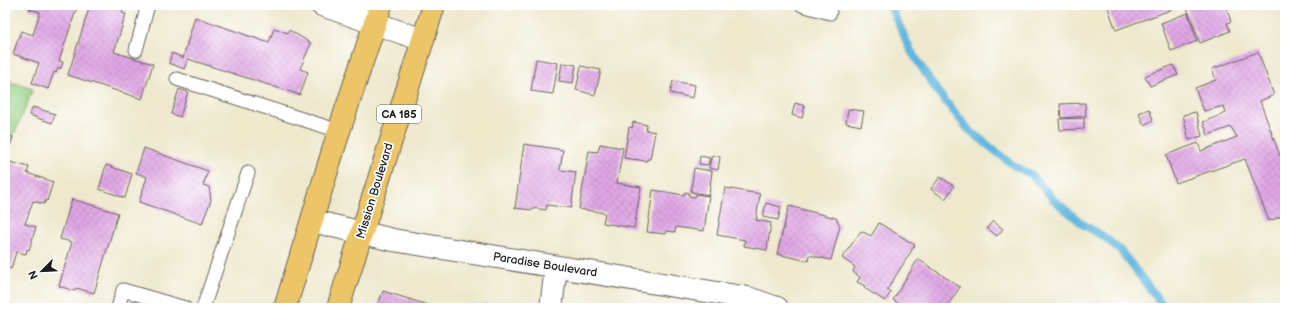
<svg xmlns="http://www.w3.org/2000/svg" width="1290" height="313" font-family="'Balsamiq Sans',sans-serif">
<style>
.grass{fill:#98d285;stroke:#5a7750}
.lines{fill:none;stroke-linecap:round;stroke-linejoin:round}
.stream{stroke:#60b6dd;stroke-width:8}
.building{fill:url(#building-cross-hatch)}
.service-casing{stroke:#66635a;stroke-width:15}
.minor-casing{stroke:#66635a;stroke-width:24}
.primary-casing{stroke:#66635a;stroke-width:24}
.service{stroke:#fff;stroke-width:13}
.minor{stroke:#fff;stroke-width:22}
.primary{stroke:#edc569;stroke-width:22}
.labels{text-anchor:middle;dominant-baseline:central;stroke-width:3.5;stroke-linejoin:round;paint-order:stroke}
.shield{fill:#fff;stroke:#606060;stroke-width:1}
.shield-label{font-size:11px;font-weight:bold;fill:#1c1c1c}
.street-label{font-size:12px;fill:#1c1c1c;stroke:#fff}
</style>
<defs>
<pattern id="building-cross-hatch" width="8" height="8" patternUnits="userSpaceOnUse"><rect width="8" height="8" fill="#e0a6e5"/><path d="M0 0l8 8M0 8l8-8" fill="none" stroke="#c08ec4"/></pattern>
</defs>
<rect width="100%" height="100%" fill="#fff"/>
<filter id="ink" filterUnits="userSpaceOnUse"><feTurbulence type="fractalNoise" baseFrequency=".025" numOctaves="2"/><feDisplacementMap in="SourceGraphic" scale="8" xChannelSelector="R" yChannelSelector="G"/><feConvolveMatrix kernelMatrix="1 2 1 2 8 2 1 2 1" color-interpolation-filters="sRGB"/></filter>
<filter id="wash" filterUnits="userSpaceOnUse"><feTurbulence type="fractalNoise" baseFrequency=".012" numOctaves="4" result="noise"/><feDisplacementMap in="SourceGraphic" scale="16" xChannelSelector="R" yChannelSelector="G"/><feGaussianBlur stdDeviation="0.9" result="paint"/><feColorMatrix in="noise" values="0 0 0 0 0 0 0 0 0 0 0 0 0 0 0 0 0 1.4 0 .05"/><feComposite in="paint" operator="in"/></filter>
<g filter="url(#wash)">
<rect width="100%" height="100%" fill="#eee8cc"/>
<polygon class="grass" points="5,80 33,89 13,137 5,134"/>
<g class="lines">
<polyline class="stream" points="890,5 911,51 937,91 968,129 1014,166 1032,175 1054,200 1084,225 1103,236 1120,250 1165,308"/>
</g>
<g id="blocks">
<g class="building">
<polygon points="30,5 81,5 80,8 77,7 59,61 63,62 61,68 58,68 56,73 54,72 48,89 32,83 39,63 13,54 21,31 33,35 40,12 29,9"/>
<polygon points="90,5 125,5 122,13 126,14 114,52 153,64 142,99 68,75"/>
<polygon points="1107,5 1184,5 1116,30"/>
<polygon points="1186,5 1237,5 1227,9 1231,22 1227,23 1230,31 1200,43"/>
<polygon points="1188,13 1197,41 1171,51 1161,23"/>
<polygon points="195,17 269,43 274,28 288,33 289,30 311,43 300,69 308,72 300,95 188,59 184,69 169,63 172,53 183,58"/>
<polygon points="1258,52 1274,95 1260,101 1280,156 1285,155 1285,173 1282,174 1285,181 1285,215 1269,221 1245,159 1176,183 1166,155 1198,143 1201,151 1237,137 1231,127 1208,135 1203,122 1226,113 1224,106 1204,111 1195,88 1216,80 1212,69"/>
<polygon points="536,59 558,63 553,94 531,91"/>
<polygon points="562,63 576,65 573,83 559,81"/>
<polygon points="1173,65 1178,75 1150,86 1145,76"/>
<polygon points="581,66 601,70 595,95 576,90"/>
<polygon points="673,81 695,85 693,98 670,93"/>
<polygon points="179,89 188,92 180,117 171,114"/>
<polygon points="795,103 805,106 802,118 792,115"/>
<polygon points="1085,103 1086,116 1061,118 1060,104"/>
<polygon points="33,107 55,114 52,123 29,115"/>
<polygon points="848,109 864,111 861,126 846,123"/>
<polygon points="1149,109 1153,120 1144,125 1139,113"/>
<polygon points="1196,112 1202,136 1189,140 1183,115"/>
<polygon points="1084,118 1084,129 1060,130 1059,119"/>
<polygon points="633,122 647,125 646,130 655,132 650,159 647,159 647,161 624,158 629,127 632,128"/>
<polygon points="5,134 13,137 5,160"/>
<polygon points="524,144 563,150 560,170 576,172 571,208 547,205 546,210 533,208 533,210 515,208"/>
<polygon points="600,144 623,148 617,183 641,187 634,228 603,223 605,213 579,209 589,151 598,152"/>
<polygon points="144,148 208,171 203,185 209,187 211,200 202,224 139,202 147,177 136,173"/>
<polygon points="712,155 720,157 718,170 709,168"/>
<polygon points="700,156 710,158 708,165 699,164"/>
<polygon points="10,162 29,167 27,173 53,182 47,201 46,200 44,204 33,201 25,224 36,227 29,250 27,249 26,254 16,252 11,269 5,267 5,181 7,173 5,172 5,169 6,167 8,168"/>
<polygon points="106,165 132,174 125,198 99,189"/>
<polygon points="694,168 712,171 709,195 691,192"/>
<polygon points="940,177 954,186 945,199 931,189"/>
<polygon points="725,188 760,194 756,220 771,223 767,250 744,246 745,240 717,235"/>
<polygon points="653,190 684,195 685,192 689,193 689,196 695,197 696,194 709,196 704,231 676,227 675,232 666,231 666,234 647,232"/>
<polygon points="72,199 118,213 94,293 76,288 75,291 59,286 72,242 60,239"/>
<polygon points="766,203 781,207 778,220 763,217"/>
<polygon points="789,206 836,218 840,226 831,260 809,255 808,261 777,254"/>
<polygon points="993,221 1003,229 997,236 987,228"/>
<polygon points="879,223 915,245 887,290 891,292 885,301 864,288 865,286 857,282 860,277 853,272 855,267 842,258 861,231 871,236"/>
<polygon points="918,259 960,287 946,308 906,308 893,300"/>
<polygon points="383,291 428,305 427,308 377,308"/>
<polygon points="483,303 502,306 501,308 470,308 471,304 482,306"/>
</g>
</g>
</g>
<g filter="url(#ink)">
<use href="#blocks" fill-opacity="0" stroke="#66635a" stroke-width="1"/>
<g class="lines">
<g class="service-casing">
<g id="service">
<polyline points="802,5 830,13"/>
<polyline points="136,50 148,5"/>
<polyline points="177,79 339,131"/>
<polyline points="118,308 123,290 185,308"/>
<polyline points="203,308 248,173"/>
</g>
</g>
<g class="minor-casing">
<g id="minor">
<polyline points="322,5 423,40"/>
<polyline points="312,221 393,240 748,298 777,308"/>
<polyline points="551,308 556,267"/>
</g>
</g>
<g class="primary-casing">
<g id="primary">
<polyline points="285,308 339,131 381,5"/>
<polyline points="338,308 434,5"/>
</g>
</g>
<use href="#service" class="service"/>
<use href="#minor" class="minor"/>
<use href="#primary" class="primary"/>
</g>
</g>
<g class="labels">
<rect class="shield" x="377" y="105" width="44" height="18" rx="3"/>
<g class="shield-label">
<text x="399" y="114">CA 185</text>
</g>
<g class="street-label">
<text transform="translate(375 191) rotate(-73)">Mission Boulevard</text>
<text transform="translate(545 265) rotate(9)">Paradise Boulevard</text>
</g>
</g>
<rect width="1290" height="313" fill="none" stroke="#fff" stroke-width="20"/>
<g transform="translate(42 271) rotate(246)" stroke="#ffffff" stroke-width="3" paint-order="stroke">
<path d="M0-3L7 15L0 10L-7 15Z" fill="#1c1c1c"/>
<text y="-6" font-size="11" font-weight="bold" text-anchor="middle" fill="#1c1c1c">N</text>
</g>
</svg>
